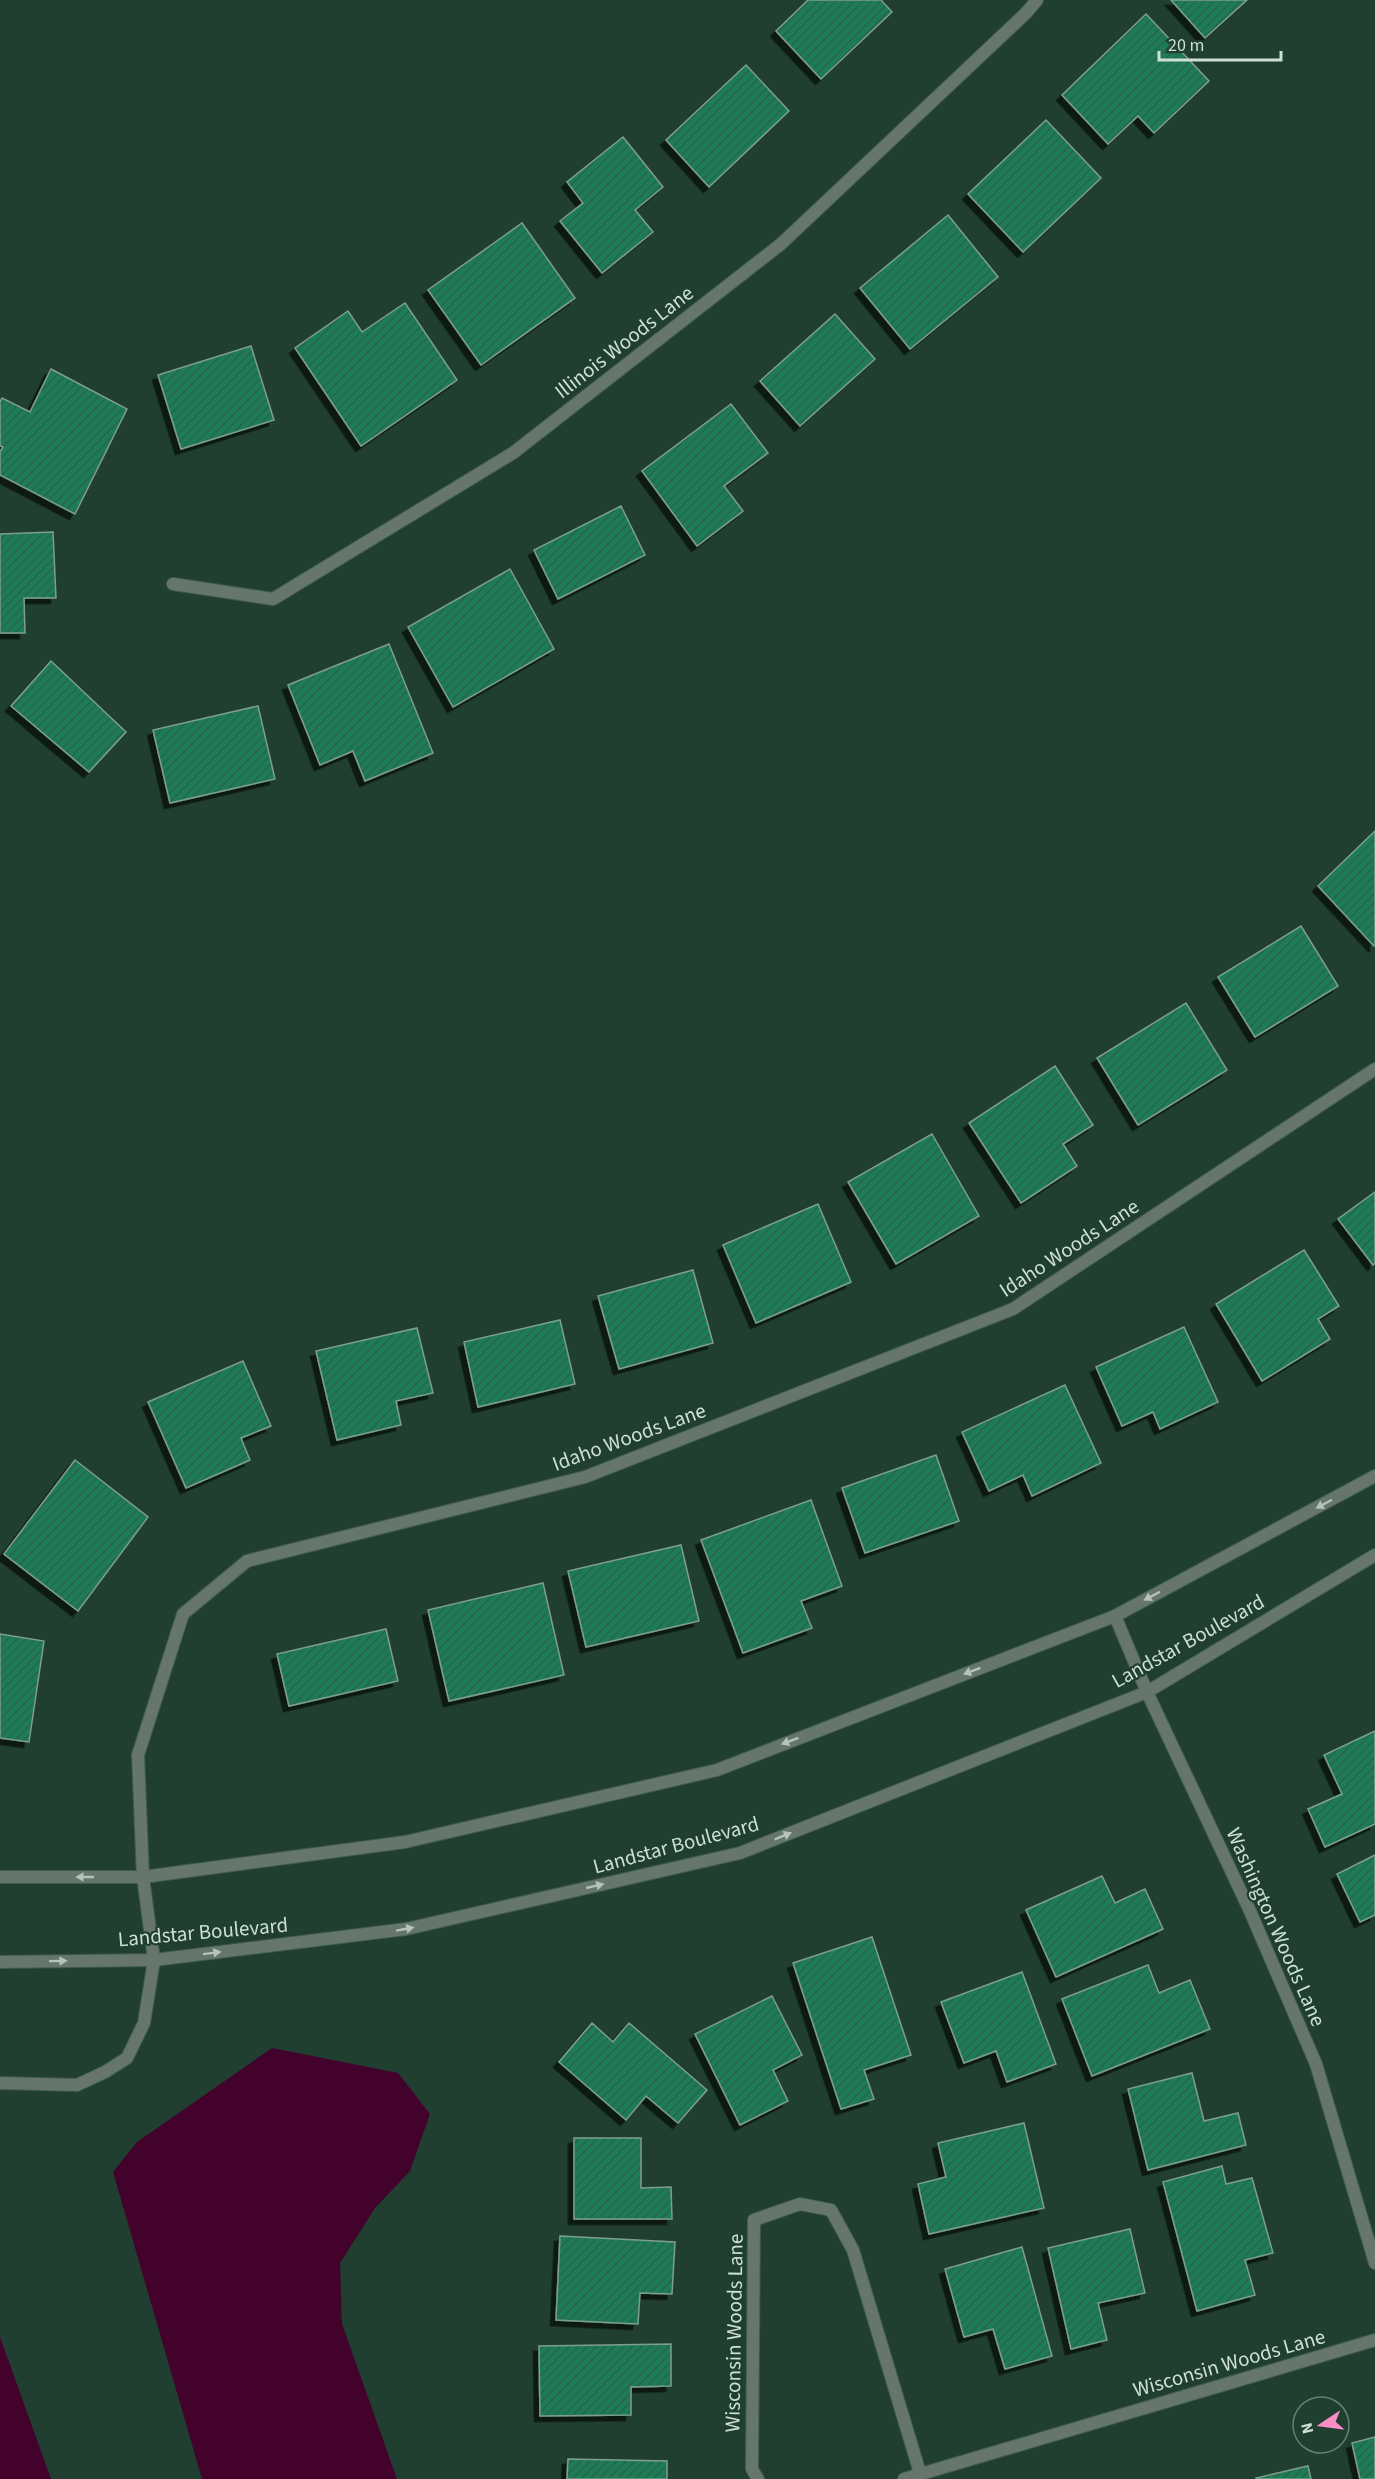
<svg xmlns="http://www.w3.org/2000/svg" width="1375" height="2479" font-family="'Source Sans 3',sans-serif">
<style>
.water{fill:#43022c}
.building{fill:url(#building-hatch);stroke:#7d9f8d;stroke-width:1.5;filter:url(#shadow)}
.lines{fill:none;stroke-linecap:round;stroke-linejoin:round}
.service-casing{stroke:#3f5c4e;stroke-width:14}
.minor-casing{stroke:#3f5c4e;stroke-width:14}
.tertiary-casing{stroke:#3f5c4e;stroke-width:14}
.service{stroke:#66756d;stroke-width:12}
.minor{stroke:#66756d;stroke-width:12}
.tertiary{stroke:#66756d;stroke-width:12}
.oneway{fill:#b4c4bc}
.labels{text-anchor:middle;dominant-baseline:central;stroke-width:4.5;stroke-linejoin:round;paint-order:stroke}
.street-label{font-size:21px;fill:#cedfd6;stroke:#203f30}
</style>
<defs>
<pattern id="building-hatch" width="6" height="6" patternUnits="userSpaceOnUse" patternTransform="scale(1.5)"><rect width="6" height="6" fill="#1e7b55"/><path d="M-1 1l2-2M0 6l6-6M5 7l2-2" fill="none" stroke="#2c624c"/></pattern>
<filter id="shadow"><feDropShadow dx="-5.5" dy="5.5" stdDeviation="0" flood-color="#0009"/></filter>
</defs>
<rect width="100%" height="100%" fill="#203f30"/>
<g class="water">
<polygon points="272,2048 398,2073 430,2114 410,2171 375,2208 340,2263 342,2324 397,2479 202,2479 113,2172 137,2142"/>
<polygon points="0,2337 51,2479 0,2479"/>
</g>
<g class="building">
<polygon points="808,0 881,0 892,12 821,79 776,31"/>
<polygon points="1171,0 1247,0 1205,38"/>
<polygon points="1146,14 1209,81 1154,133 1138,116 1108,144 1062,95"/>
<polygon points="746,65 789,111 709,187 666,140"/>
<polygon points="1046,120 1101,178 1023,252 968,194"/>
<polygon points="623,137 663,187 635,210 653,232 602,273 560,221 583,203 567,182"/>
<polygon points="948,215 998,277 910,349 860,288"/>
<polygon points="522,223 575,298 481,365 428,290"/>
<polygon points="405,303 457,380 361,446 295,348 348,311 362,332"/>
<polygon points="835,314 875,359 800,426 760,381"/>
<polygon points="251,346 274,420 181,449 158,375"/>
<polygon points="51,369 127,409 75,514 0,475 0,452 3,447 0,446 0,402 2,398 30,412"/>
<polygon points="731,404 768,453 724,486 743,511 697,546 642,471"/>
<polygon points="621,506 645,555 558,599 534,550"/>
<polygon points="53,532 56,598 24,598 25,633 0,633 0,534"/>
<polygon points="510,569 554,649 453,707 408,627"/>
<polygon points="389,644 433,753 365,781 353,751 320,765 288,685"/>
<polygon points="51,661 126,732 89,772 11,706"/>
<polygon points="258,706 275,779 170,803 153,730"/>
<polygon points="1375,831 1375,946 1374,946 1318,886"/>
<polygon points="1301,926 1338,986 1255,1037 1218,977"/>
<polygon points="1186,1003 1227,1070 1138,1125 1097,1058"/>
<polygon points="1055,1066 1093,1125 1063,1144 1077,1166 1021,1203 969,1123"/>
<polygon points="932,1134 979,1216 896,1264 848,1182"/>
<polygon points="1375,1192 1375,1263 1373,1265 1338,1219"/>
<polygon points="818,1204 851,1282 756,1323 723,1245"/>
<polygon points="1304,1250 1339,1306 1318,1319 1330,1339 1262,1381 1216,1304"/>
<polygon points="693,1270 713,1343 619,1369 598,1296"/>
<polygon points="560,1320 575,1384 478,1407 464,1342"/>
<polygon points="1184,1327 1218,1402 1160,1429 1153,1412 1122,1426 1096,1367"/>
<polygon points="417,1328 433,1393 396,1401 401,1425 337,1440 316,1351"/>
<polygon points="243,1361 271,1426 241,1438 250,1460 186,1488 148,1402"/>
<polygon points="1065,1385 1101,1463 1032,1496 1023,1475 989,1491 962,1432"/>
<polygon points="936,1455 959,1521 865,1553 842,1488"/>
<polygon points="75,1460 148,1517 78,1611 4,1554"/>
<polygon points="811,1500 842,1586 801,1601 812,1628 743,1653 701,1540"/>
<polygon points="681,1545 699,1621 586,1647 568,1571"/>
<polygon points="543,1583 564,1675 449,1701 428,1610"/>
<polygon points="386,1629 398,1681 289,1706 277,1654"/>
<polygon points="0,1634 44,1641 29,1742 0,1738"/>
<polygon points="1375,1731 1375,1824 1325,1847 1308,1809 1342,1794 1324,1755"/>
<polygon points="1375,1855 1375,1915 1360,1922 1337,1874"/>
<polygon points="1102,1876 1115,1903 1145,1889 1163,1929 1056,1977 1026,1910"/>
<polygon points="872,1937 911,2055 864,2070 874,2099 841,2109 793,1963"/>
<polygon points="1148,1965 1159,1993 1190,1980 1210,2029 1092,2076 1062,1999"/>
<polygon points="1022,1972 1056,2064 1007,2082 996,2051 964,2063 941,2002"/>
<polygon points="772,1996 802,2055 773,2070 788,2101 740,2125 695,2034"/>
<polygon points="592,2023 613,2042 629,2023 707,2090 678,2123 646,2096 626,2120 559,2062"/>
<polygon points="1192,2073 1204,2121 1238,2113 1246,2145 1148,2170 1128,2089"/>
<polygon points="1024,2123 1044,2208 929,2234 918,2184 946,2177 938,2143"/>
<polygon points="574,2138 641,2138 641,2188 671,2187 672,2219 574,2219"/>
<polygon points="1222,2166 1226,2184 1252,2178 1273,2253 1245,2260 1255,2295 1197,2311 1163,2182"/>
<polygon points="1130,2229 1145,2293 1098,2303 1107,2340 1071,2349 1048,2248"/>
<polygon points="560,2236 675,2242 672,2294 640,2293 638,2324 556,2320"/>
<polygon points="1022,2247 1052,2356 1005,2369 993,2329 964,2337 945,2269"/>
<polygon points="671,2344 671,2386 631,2387 631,2415 540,2416 539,2346"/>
<polygon points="1375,2437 1375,2479 1360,2479 1352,2443"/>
<polygon points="568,2459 667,2461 667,2479 567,2479"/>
<polygon points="1308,2466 1311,2479 1256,2479 1256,2478"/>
</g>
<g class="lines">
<g class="service-casing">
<polyline id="service" points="0,2083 77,2085 105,2072 127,2058 144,2023 154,1960"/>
</g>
<g class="minor-casing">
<g id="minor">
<polyline points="173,584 273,599 513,453 781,244 1026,13 1037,0"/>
<polyline points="1115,1616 1147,1692 1250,1911 1316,2064 1375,2263"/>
<polyline points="154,1960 143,1877 138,1755 183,1614 247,1561 585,1477 1013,1309 1375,1069"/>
<polyline points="758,2479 752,2469 754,2220 800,2204 831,2210 853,2250 920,2473"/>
<polyline points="904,2479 1375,2340"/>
</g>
</g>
<g class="tertiary-casing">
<g id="tertiary">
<polyline points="0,1877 143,1877 405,1842 717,1770 1115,1616 1375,1476"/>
<polyline points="0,1962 154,1960 406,1929 740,1853 1147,1692 1375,1555"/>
</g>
</g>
<use href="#service" class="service"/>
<use href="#minor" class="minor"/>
<use href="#tertiary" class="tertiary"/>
</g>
<defs><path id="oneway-solid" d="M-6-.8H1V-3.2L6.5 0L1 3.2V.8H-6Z" transform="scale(1.5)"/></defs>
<g class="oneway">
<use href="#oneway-solid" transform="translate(1324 1504) rotate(152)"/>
<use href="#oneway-solid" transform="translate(1152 1596) rotate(152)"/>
<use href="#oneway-solid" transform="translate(972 1671) rotate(159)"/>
<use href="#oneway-solid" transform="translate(790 1741) rotate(159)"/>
<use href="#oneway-solid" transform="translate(783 1836) rotate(-22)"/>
<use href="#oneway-solid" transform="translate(85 1877) rotate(180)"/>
<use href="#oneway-solid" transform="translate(595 1886) rotate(-13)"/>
<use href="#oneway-solid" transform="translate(405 1929) rotate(-10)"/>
<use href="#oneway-solid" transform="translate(212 1953) rotate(-7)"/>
<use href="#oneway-solid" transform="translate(58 1961) rotate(-1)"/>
</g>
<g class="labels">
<g class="street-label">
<text transform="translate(624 342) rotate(-38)">Illinois Woods Lane</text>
<text transform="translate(1069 1248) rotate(-33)">Idaho Woods Lane</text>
<text transform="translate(629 1437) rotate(-20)">Idaho Woods Lane</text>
<text transform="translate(1188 1641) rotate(-29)">Landstar Boulevard</text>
<text transform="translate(676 1845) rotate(-15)">Landstar Boulevard</text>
<text transform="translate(1276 1927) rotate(66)">Washington Woods Lane</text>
<text transform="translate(203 1932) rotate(-5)">Landstar Boulevard</text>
<text transform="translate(734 2333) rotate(-89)">Wisconsin Woods Lane</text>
<text transform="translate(1229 2363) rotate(-16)">Wisconsin Woods Lane</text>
</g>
</g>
<g transform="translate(1321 2425) rotate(257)"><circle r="28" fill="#203f30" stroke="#667f72" stroke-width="1.5"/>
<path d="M0-4.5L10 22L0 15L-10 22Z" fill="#fa8fc8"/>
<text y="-9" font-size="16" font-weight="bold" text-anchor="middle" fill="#cedfd6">N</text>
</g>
<path d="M1159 51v9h122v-9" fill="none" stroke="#cedfd6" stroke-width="3"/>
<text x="1168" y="51" font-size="18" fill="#cedfd6" stroke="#203f30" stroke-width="4.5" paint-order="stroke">20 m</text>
</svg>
